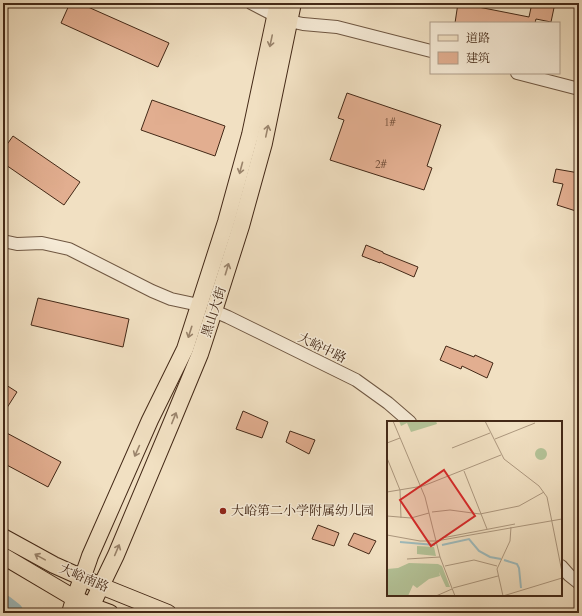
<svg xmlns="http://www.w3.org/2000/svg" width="582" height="616" font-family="Cardo,'Noto Serif SC',serif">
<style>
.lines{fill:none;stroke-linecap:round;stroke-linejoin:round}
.river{stroke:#9ebbbd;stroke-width:23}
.building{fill:#e2ae90;stroke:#442917}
.minor-casing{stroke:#6f5742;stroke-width:14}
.major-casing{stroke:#442917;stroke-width:18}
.minor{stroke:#f6ebd7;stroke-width:12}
.major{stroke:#f1e0c2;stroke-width:16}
.oneway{stroke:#9a846c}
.poi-dot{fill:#8f2418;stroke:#f6ebd7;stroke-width:1.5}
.labels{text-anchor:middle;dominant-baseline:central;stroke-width:3;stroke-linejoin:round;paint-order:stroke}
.number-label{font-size:11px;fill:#6c4a35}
.street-label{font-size:13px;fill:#442917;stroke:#f6ebd7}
.poi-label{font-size:13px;fill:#442917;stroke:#f6ebd7;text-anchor:start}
.inset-river{fill:none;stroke:#9ebbbd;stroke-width:2}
.inset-road{fill:none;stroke:#ac977e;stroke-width:1}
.view{fill:#d62828;fill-opacity:0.15;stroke:#d62828;stroke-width:2}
.inset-edge{fill:none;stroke:#442917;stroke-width:2}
</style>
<rect width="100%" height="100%" fill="#f1e0c2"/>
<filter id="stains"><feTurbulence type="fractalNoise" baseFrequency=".005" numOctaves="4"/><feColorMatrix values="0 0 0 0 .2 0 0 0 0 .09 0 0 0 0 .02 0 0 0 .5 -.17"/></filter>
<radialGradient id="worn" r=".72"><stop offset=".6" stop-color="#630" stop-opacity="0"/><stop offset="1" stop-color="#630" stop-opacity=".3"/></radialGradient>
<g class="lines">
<polyline class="river" points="3,606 12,613"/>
</g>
<g class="building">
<polygon points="70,3 79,3 169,43 158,67 61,23"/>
<polygon points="458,3 529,17 532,3 555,3 551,22 536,19 535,23 455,23"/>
<polygon points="347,93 441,125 427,166 432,168 424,190 330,160 344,120 338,118"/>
<polygon points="152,100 225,126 215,156 141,130"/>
<polygon points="13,136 80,182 64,205 3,163 3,150"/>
<polygon points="556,169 579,173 579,187 576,197 579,198 579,212 557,205 563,184 553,182"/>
<polygon points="366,245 383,252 383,253 418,267 414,277 380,262 380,263 362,256"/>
<polygon points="38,298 129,319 123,347 31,325"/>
<polygon points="446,346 474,357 475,355 493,363 487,378 462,366 461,369 440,360"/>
<polygon points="3,383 17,392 3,414"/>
<polygon points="243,411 268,422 262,438 236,429"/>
<polygon points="3,431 61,462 48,487 3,463"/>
<polygon points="290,431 315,440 309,454 286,442"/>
<polygon points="318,525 339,533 334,546 312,539"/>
<polygon points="354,533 376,541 369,554 348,545"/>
</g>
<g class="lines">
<g class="minor-casing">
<g id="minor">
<polyline points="251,3 276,16 289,21 303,24 337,27 431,51"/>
<polyline points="3,4 4,3"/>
<polyline points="517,73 579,89"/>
<polyline points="3,241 17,244 42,243 69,249 152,291 171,299 199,305"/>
<polyline points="214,311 228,317 356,380 388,403 410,422"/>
<polyline points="561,566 569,575 579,583"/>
</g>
</g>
<g class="major-casing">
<g id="major">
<polyline points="3,537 54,565 101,586 168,613"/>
<polyline points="3,556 74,598 91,606 110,613"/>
<path d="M70,613C75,594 84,575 90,556L150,420L185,349L226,222L250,135L278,3"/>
<polyline points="88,613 116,555 171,424 200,354 214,311 241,226 264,143 293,3"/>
</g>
</g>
<use href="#minor" class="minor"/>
<use href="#major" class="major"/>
</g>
<defs><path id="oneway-shaft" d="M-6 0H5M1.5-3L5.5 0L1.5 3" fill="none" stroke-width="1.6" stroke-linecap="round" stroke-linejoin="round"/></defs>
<g class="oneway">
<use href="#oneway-shaft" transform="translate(271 41) rotate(102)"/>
<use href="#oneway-shaft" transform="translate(267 131) rotate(-78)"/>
<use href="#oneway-shaft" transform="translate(241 168) rotate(105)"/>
<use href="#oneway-shaft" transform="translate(227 269) rotate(-73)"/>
<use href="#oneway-shaft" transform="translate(190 332) rotate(108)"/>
<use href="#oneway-shaft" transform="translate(174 418) rotate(-68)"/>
<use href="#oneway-shaft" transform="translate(137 451) rotate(114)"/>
<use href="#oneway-shaft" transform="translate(117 550) rotate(-67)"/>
<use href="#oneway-shaft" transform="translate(40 557) rotate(-151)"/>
</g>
<circle class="poi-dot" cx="223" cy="511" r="4"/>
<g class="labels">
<g class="number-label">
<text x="390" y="122">1#</text>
<text x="381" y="164">2#</text>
</g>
<g class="street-label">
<text transform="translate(214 312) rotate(-72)">黑山大街</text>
<text transform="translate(322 348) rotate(26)">大峪中路</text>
<text transform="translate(84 578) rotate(23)">大峪南路</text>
</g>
<g class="poi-label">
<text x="231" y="511">大峪第二小学附属幼儿园</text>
</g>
</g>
<g transform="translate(387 421)">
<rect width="175" height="175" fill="#f1e0c2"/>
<path d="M12,0H49L50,3L24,11L20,2L14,5ZM148 33a6 6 0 1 1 12 0a6 6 0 1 1-12 0ZM30,125L47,126L49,135L30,133ZM22,142L51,143L55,145L63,166H59L52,151L53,155L42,158L30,167L26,164L21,175H0V148L11,147Z" fill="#b4c398"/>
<path class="inset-river" d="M13,121L48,124M55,124L82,118L92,130L103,136L114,138M117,139L130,143L132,147L134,167"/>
<path class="inset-road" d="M6,0L38,76L53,136L68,175M98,0L117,38L152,65L160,76L175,151M108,18L148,2M0,22L13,17M65,27L103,12M0,37L13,69L14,97M77,50L100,108M0,71L36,65L114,34M45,91L63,89L93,93L132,85L157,71M0,95L24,97L42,92M0,114L33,120H49L175,98M55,117L128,103M20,138L53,136M58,145L87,139L110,145M66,167L111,155M49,175L65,168M116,175L110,148L123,120L124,106M116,175L175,157"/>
<path class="view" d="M57,49L88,95L44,125L13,79Z"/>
<rect width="175" height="175" class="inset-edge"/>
</g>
<rect width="582" height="616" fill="none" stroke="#f1e0c2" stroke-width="16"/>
<rect x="4" y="4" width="574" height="608" fill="none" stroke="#442917" stroke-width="2"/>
<rect x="8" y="8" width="566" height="600" fill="none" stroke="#442917"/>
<rect x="430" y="22" width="130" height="52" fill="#f6ebd7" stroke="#af9d8a"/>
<rect x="438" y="35" width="20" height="6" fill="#f1e0c2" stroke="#af9d8a"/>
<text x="466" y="42" font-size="12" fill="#442917">道路</text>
<rect x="438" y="52" width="20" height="12" fill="#e2ae90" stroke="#af9d8a"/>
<text x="466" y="62" font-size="12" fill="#442917">建筑</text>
<rect width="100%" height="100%" filter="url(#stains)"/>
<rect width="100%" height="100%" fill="url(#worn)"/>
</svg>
